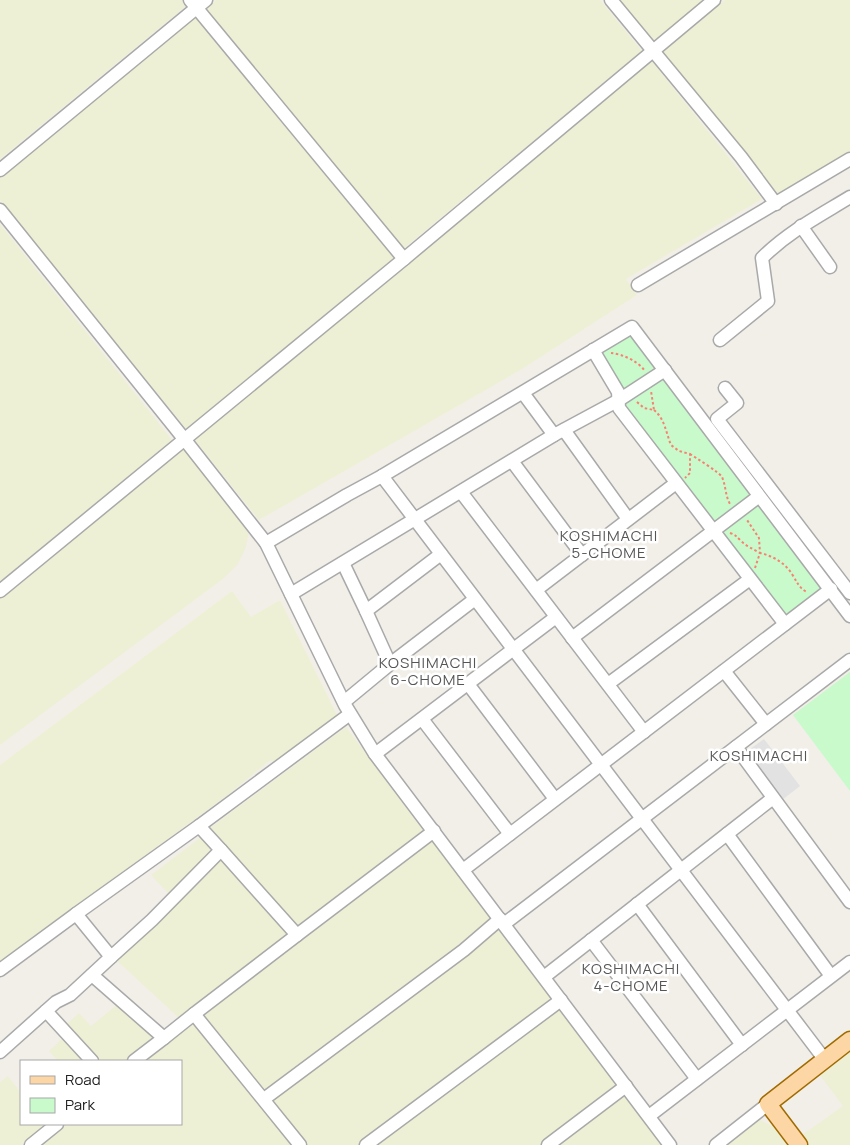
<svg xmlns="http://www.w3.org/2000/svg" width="850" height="1145" font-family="Manrope,sans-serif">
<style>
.farmland{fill:#eef0d5}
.park{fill:#c8facc}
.parking{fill:#e2e2e2}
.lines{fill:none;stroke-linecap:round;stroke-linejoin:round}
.minor-casing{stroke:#a9a9a9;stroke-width:15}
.major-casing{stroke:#a06b00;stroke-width:19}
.path{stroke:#fa8072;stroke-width:2;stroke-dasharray:2.5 2.5;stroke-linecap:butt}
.minor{stroke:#fff;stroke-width:12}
.major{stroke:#fcd6a4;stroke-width:16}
.labels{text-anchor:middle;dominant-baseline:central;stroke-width:5;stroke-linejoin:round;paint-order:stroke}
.neighbourhood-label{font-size:15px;letter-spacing:1px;fill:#555;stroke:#fff}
</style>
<rect width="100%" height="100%" fill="#f2efe9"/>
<g class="farmland">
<polygon points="0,0 182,0 186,6 0,159"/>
<polygon points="216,0 600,0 642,51 403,249 205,9"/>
<polygon points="620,0 705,0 655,42"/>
<polygon points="725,0 850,0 850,151 778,194 661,52"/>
<polygon points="195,18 394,258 188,431 0,200 0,178"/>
<polygon points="651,60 762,199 626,279 637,295 522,369 259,520 194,439"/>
<polygon points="0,224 172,440 0,583"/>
<polygon points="182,447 249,531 246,547 238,564 224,578 0,745 0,597"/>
<polygon points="232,591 251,617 280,600 338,717 279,761 269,761 229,794 0,962 0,765"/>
<polygon points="346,727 424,832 297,928 210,828"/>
<polygon points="200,838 210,847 209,854 169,894 151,875"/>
<polygon points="431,839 493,919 264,1095 202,1017"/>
<polygon points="219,860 222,860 288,932 286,937 180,1019 115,959"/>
<polygon points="498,928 553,1000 360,1145 305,1145 268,1099"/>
<polygon points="119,1003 155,1036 155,1039 128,1061 101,1061 67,1024 79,1013 91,1026"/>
<polygon points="559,1007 617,1086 540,1145 376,1145"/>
<polygon points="195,1022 292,1145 35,1145 63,1124 181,1124 181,1061 144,1061"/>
<polygon points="64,1037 87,1061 58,1061 49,1051"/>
<polygon points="850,1050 850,1145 805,1145 799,1137 843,1106 819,1074"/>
<polygon points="8,1076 21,1093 21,1124 46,1125 21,1145 0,1145 0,1082"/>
<polygon points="623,1092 664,1145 554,1145"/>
<polygon points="758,1119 775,1127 789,1145 724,1145"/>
</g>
<g class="park">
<polygon points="632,322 833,587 786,622 622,405 593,344"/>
<polygon points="850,672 850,791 793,715"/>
</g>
<polygon class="parking" points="764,739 800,786 782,800 746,752"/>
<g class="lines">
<g class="minor-casing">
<g id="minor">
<polyline points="190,0 404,259"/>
<polyline points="611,0 741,157 776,204"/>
<polyline points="0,170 206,0"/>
<polyline points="0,210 185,440 266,543 345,705 375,754 670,1145"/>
<polyline points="801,226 830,267"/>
<polyline points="638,285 850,159"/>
<path d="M720,340L768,301L762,258C788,232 819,216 850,197"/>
<polyline points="593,350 618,392 619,408 785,624"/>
<polyline points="725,388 737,403 717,419 850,593"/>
<polyline points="564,430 628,519"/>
<polyline points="554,435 619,400 665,370"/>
<polyline points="512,461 582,555"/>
<polyline points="382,476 825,1060"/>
<polyline points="461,492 644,732"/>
<polyline points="266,543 347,495 382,476 632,327 850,616"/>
<polyline points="343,563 366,611 441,554"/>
<polyline points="536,590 676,483"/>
<polyline points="0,591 404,259 714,0"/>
<polyline points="291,594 554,435 523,393"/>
<polyline points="366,611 390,664 475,599"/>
<polyline points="572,638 758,497"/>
<polyline points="724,671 766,724"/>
<polyline points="468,684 555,799"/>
<polyline points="608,684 750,579"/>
<polyline points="344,702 390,664"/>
<polyline points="422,719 510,834"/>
<polyline points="736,747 850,902"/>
<polyline points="375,754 556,617"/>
<polyline points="199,826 350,714"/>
<polyline points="727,834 831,976"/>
<polyline points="463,870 831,589"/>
<polyline points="637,904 742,1045"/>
<polyline points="76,914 199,826 221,850 152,920 111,957"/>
<polyline points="504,924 850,660"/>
<polyline points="297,935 434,831"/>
<polyline points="591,940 697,1079"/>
<polyline points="0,970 76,914 111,957 70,995 56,1002 0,1052"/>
<polyline points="92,975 164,1038 194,1014 300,1145"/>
<polyline points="544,977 773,798"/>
<polyline points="46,1011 92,1061"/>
<polyline points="194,1014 297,935 221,850"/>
<polyline points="134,1061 164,1038"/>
<polyline points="264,1099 464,950 500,919"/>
<polyline points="649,1116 850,962"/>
<polyline points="31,1145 57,1124"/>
<polyline points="366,1145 561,1000"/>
<polyline points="548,1145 626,1086"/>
<polyline points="716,1145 768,1104"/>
</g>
</g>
<g class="major-casing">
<polyline id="major" points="799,1145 768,1104 850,1040"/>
</g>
<g class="path">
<path d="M611,353C622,354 638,361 645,371"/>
<polyline points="637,402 644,408 654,410 651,391"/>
<path d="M654,410C665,419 666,433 671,445L679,451L690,454V473L685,478"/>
<path d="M690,454C696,458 719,472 722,477C726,486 725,495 730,504"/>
<path d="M730,533C736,535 737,537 741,541C746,546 753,549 760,553L759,538L747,520"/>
<path d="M755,568L760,553C773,556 785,563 792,574C797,582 799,588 807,592"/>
</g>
<use href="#minor" class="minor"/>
<use href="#major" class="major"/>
</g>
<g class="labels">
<g class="neighbourhood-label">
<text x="609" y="535">KOSHIMACHI<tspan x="609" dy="17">5-CHOME</tspan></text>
<text x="428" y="662">KOSHIMACHI<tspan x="428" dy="17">6-CHOME</tspan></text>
<text x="759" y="755">KOSHIMACHI</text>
<text x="631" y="968">KOSHIMACHI<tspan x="631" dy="17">4-CHOME</tspan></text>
</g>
</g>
<rect x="20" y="1060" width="162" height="65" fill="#ffffff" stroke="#a7a7a7"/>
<rect x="30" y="1076" width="25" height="8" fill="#fcd6a4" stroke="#a7a7a7"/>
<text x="65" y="1085" font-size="15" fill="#222222">Road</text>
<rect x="30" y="1098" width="25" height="15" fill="#c8facc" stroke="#a7a7a7"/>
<text x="65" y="1110" font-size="15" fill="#222222">Park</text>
</svg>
